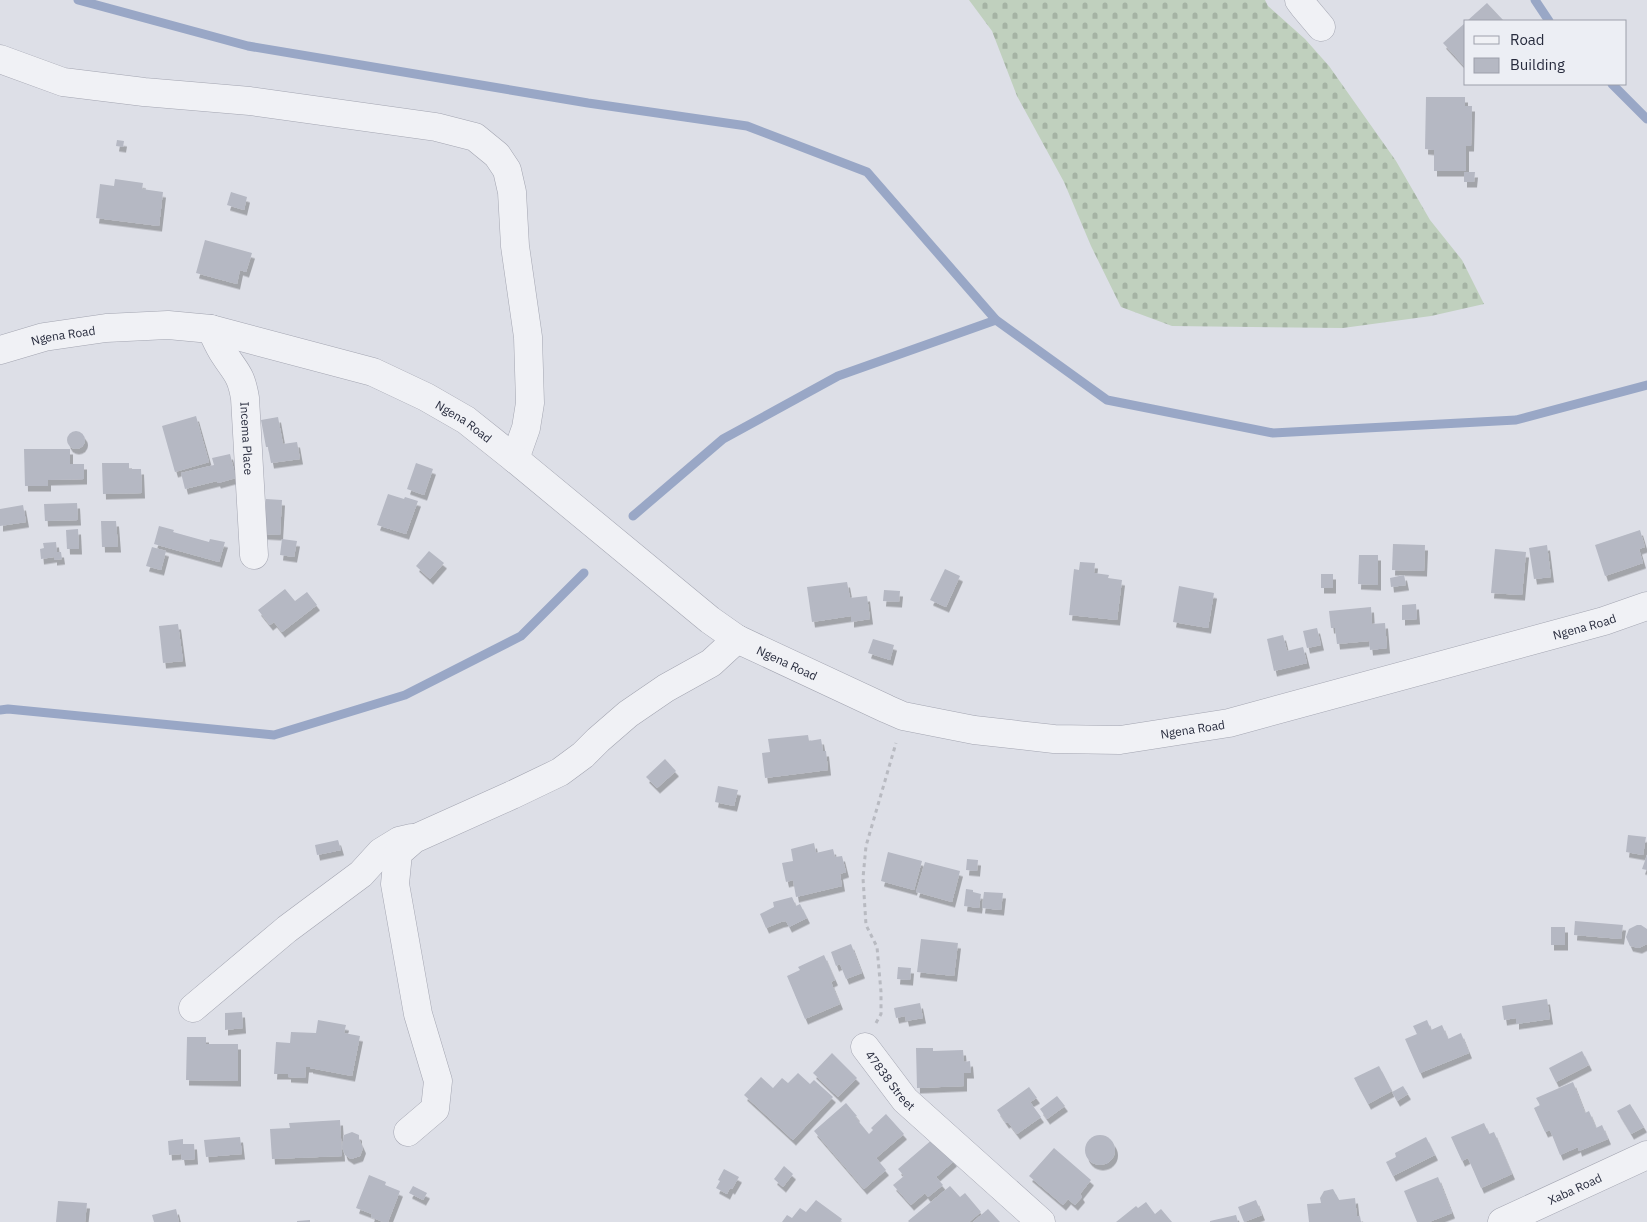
<svg xmlns="http://www.w3.org/2000/svg" width="1647" height="1222" font-family="'IBM Plex Sans',sans-serif">
<style>
.cemetery{fill:url(#cemetery-stones)}
.lines{fill:none;stroke-linecap:round;stroke-linejoin:round}
.stream{stroke:#99a7c6;stroke-width:9}
.building{fill:#b5b8c3;filter:url(#shadow)}
.minor-casing{stroke:#a3a5b1;stroke-width:29}
.path{stroke:#b8bac1;stroke-width:3;stroke-dasharray:4 4;stroke-linecap:butt}
.minor{stroke:#f0f1f5;stroke-width:28}
.labels{text-anchor:middle;dominant-baseline:central;stroke-width:4;stroke-linejoin:round;paint-order:stroke}
.street-label{font-size:12px;fill:#272b3d;stroke:#eceef4}
</style>
<defs>
<pattern id="cemetery-stones" width="16" height="16" patternUnits="userSpaceOnUse" patternTransform="scale(1.25)"><rect width="16" height="16" fill="#c0d0be"/><path d="M2 7V4a2 2 0 0 1 4 0v3zM10 15v-3a2 2 0 0 1 4 0v3z" fill="#a5b3a4"/></pattern>
<filter id="shadow"><feDropShadow dx="3" dy="5.5" stdDeviation="0" flood-color="#0004"/></filter>
</defs>
<rect width="100%" height="100%" fill="#dddfe7"/>
<polygon class="cemetery" points="969,0 1265,0 1268,6 1305,39 1329,66 1396,161 1430,220 1462,260 1484,304 1431,316 1343,328 1172,326 1121,307 1091,246 1064,182 1017,96 992,31"/>
<g class="lines">
<g class="stream">
<polyline points="78,0 248,46 588,103 747,126 867,172 996,320 1107,400 1273,433 1516,420 1647,385"/>
<polyline points="1535,0 1549,21"/>
<polyline points="1612,84 1647,119"/>
<polyline points="633,516 723,439 838,376 996,320"/>
<polyline points="0,710 8,709 274,735 405,695 521,636 584,573"/>
</g>
</g>
<g class="building">
<polygon points="1487,3 1504,21 1467,21"/>
<polygon points="1466,22 1466,68 1443,43"/>
<polygon points="1426,97 1465,97 1465,106 1472,106 1471,146 1466,146 1466,171 1434,171 1434,150 1425,149"/>
<polygon points="117,140 124,141 123,147 116,146"/>
<polygon points="1464,172 1475,172 1474,182 1464,182"/>
<polygon points="115,179 143,183 142,189 163,192 159,226 96,218 100,184 114,186"/>
<polygon points="231,192 247,197 244,210 227,205"/>
<polygon points="205,240 252,253 246,272 240,270 237,284 196,273"/>
<polygon points="196,416 209,462 175,472 162,426"/>
<polygon points="278,417 283,444 297,442 300,459 271,463 268,447 266,447 261,420"/>
<circle cx="76" cy="440" r="9"/>
<polygon points="24,449 70,449 70,464 84,464 84,479 48,480 48,486 25,486"/>
<polygon points="230,454 236,478 218,483 217,481 185,489 181,473 214,465 212,458"/>
<polygon points="102,463 129,463 129,469 141,469 142,493 103,494"/>
<polygon points="416,463 433,469 424,495 407,489"/>
<polygon points="388,494 404,499 405,497 418,501 406,534 377,525"/>
<polygon points="266,499 282,500 280,535 263,534"/>
<polygon points="77,503 78,520 45,521 44,504"/>
<polygon points="23,505 26,522 0,526 0,509"/>
<polygon points="101,521 116,521 118,547 102,547"/>
<polygon points="159,526 174,530 173,532 209,542 210,539 225,542 219,562 154,544"/>
<polygon points="78,529 79,549 67,549 66,530"/>
<polygon points="1640,530 1645,547 1639,549 1643,563 1605,576 1595,545"/>
<polygon points="282,539 297,541 294,557 280,555"/>
<polygon points="56,542 57,552 61,552 62,559 54,560 54,557 41,559 40,549 44,548 43,543"/>
<polygon points="1393,544 1425,545 1424,571 1392,570"/>
<polygon points="1547,545 1551,577 1534,579 1529,548"/>
<polygon points="152,547 166,551 161,570 146,566"/>
<polygon points="1495,549 1526,552 1522,595 1491,593"/>
<polygon points="429,551 444,563 430,579 416,566"/>
<polygon points="1359,555 1378,555 1378,585 1358,584"/>
<polygon points="1080,562 1095,563 1094,573 1109,575 1108,578 1122,580 1117,620 1069,615 1074,569 1079,570"/>
<polygon points="945,569 960,576 946,607 930,600"/>
<rect x="1321" y="574" width="12" height="14"/>
<polygon points="1404,575 1406,585 1391,587 1390,578"/>
<polygon points="847,582 850,598 867,596 870,619 851,622 851,616 812,622 807,587"/>
<polygon points="1179,586 1214,593 1208,628 1173,622"/>
<polygon points="285,589 295,601 307,592 317,605 282,632 274,622 270,625 258,610"/>
<polygon points="884,590 900,591 899,602 883,601"/>
<polygon points="1416,604 1417,619 1402,620 1402,605"/>
<polygon points="1371,607 1372,624 1385,623 1387,648 1370,650 1369,641 1337,644 1335,628 1331,628 1329,611"/>
<polygon points="178,624 183,661 163,663 159,626"/>
<polygon points="1317,628 1321,645 1307,648 1303,631"/>
<polygon points="1283,635 1287,651 1303,647 1307,663 1274,671 1267,639"/>
<polygon points="873,639 894,645 890,660 868,653"/>
<polygon points="808,735 809,741 821,739 823,751 826,751 828,770 765,778 762,753 770,752 768,739"/>
<polygon points="665,759 676,771 657,788 646,777"/>
<polygon points="718,786 738,790 734,806 715,802"/>
<polygon points="1628,835 1646,837 1643,855 1626,852"/>
<polygon points="338,840 341,850 317,855 315,845"/>
<polygon points="814,843 816,853 833,849 835,857 842,856 846,872 840,874 842,886 796,897 793,880 786,882 782,863 793,861 791,849"/>
<polygon points="888,852 922,861 914,890 881,881"/>
<polygon points="1647,855 1647,870 1642,869"/>
<polygon points="967,859 978,860 977,871 966,870"/>
<polygon points="925,862 960,871 952,902 916,892"/>
<polygon points="966,889 973,890 973,892 981,894 979,908 964,906"/>
<polygon points="984,892 1003,893 1001,910 982,908"/>
<polygon points="792,897 796,906 800,904 807,918 789,927 786,921 781,922 766,928 760,914 774,907 773,902"/>
<polygon points="1575,921 1623,925 1621,939 1574,935"/>
<polygon points="1637,925 1641,925 1647,929 1647,944 1639,948 1630,946 1626,937 1629,929"/>
<rect x="1551" y="927" width="14" height="18"/>
<polygon points="921,939 958,943 954,976 917,972"/>
<polygon points="851,944 862,973 846,979 840,964 836,966 831,952"/>
<polygon points="824,955 835,980 831,982 840,1004 805,1019 787,976 800,970 798,967"/>
<polygon points="898,967 911,968 910,980 897,979"/>
<polygon points="1547,999 1550,1019 1516,1024 1516,1018 1504,1020 1502,1006"/>
<polygon points="920,1003 923,1018 906,1021 905,1016 896,1018 894,1008"/>
<polygon points="242,1012 243,1028 225,1030 225,1013"/>
<polygon points="318,1020 346,1025 344,1033 360,1036 352,1076 310,1068 310,1067 306,1067 305,1078 288,1077 288,1074 274,1074 276,1042 290,1043 291,1032 316,1033"/>
<polygon points="1427,1020 1431,1030 1442,1025 1448,1039 1461,1033 1469,1053 1420,1073 1405,1039 1417,1034 1413,1026"/>
<polygon points="187,1037 206,1037 206,1044 238,1044 238,1081 186,1080"/>
<polygon points="916,1048 933,1048 933,1051 963,1050 964,1062 970,1061 971,1073 964,1073 964,1086 917,1088"/>
<polygon points="1582,1051 1589,1065 1556,1082 1549,1068"/>
<polygon points="832,1053 857,1078 838,1097 813,1073"/>
<polygon points="1379,1066 1392,1091 1368,1104 1354,1078"/>
<polygon points="798,1073 810,1084 814,1080 833,1097 793,1140 744,1095 761,1077 773,1088 782,1078 788,1083"/>
<polygon points="1573,1082 1585,1113 1589,1111 1596,1128 1602,1125 1608,1139 1579,1151 1578,1147 1560,1155 1550,1130 1545,1132 1534,1108 1540,1105 1536,1098"/>
<polygon points="1403,1086 1408,1094 1397,1101 1392,1092"/>
<polygon points="1029,1087 1037,1098 1030,1102 1041,1117 1017,1134 1008,1122 1006,1123 997,1110"/>
<polygon points="1057,1096 1065,1106 1047,1119 1040,1109"/>
<polygon points="846,1103 857,1116 855,1117 869,1134 873,1130 871,1128 886,1114 904,1134 876,1158 886,1170 864,1189 814,1131"/>
<polygon points="1630,1104 1644,1127 1631,1134 1617,1111"/>
<polygon points="340,1120 342,1156 272,1159 270,1129 290,1128 289,1123"/>
<polygon points="1484,1123 1489,1134 1494,1132 1512,1174 1481,1188 1468,1158 1462,1161 1451,1137"/>
<polygon points="352,1132 359,1135 359,1139 363,1148 360,1156 351,1159 345,1155 342,1147 344,1135"/>
<circle cx="1100" cy="1150" r="15"/>
<polygon points="240,1137 242,1154 206,1157 204,1140"/>
<polygon points="1426,1137 1435,1155 1393,1176 1386,1162 1396,1157 1395,1153"/>
<polygon points="934,1138 954,1161 936,1177 943,1185 928,1197 925,1193 911,1205 893,1185 904,1176 898,1169"/>
<polygon points="183,1139 183,1144 194,1144 195,1159 182,1160 181,1154 169,1155 168,1141"/>
<polygon points="1054,1148 1091,1180 1080,1194 1082,1197 1075,1205 1068,1199 1063,1205 1029,1176"/>
<polygon points="784,1166 793,1174 783,1187 774,1179"/>
<polygon points="724,1169 739,1177 732,1189 730,1188 727,1194 716,1188 720,1181 718,1180"/>
<polygon points="369,1175 386,1182 385,1185 400,1191 388,1222 383,1222 371,1217 372,1214 356,1208"/>
<polygon points="1438,1177 1452,1213 1429,1222 1417,1222 1404,1191"/>
<polygon points="413,1186 427,1193 423,1200 409,1193"/>
<polygon points="950,1186 960,1197 965,1193 981,1212 969,1222 909,1222 908,1221"/>
<polygon points="1333,1189 1339,1200 1355,1198 1357,1217 1360,1216 1361,1222 1309,1222 1307,1204 1321,1203 1320,1198 1324,1191"/>
<polygon points="816,1200 842,1219 840,1222 782,1222 787,1215 792,1218 800,1208 806,1212"/>
<polygon points="1256,1200 1262,1215 1244,1222 1238,1207"/>
<polygon points="58,1201 87,1203 85,1222 56,1222"/>
<polygon points="1146,1202 1155,1214 1161,1209 1172,1222 1116,1222 1136,1206 1138,1208"/>
<polygon points="176,1209 179,1222 154,1222 152,1215"/>
<polygon points="988,1209 1000,1222 973,1222"/>
<polygon points="1236,1215 1238,1222 1210,1222 1210,1221"/>
<polygon points="310,1220 310,1222 297,1222 297,1221"/>
</g>
<g class="lines">
<g class="minor-casing">
<g id="minor">
<polyline points="1299,0 1305,8 1321,27"/>
<polyline points="0,59 63,82 144,92 250,101 436,127 475,137 497,155 507,170 512,192 515,246 528,337 530,403 526,428 515,459"/>
<path id="s1" d="M211,329C215,337 219,347 224,354C236,373 241,374 245,398L254,555"/>
<path id="s2" d="M0,350L44,337L106,328L168,325L211,329L373,372L426,397L466,420L515,459L710,620L737,639L887,709L903,716L974,730L1054,739L1120,740L1229,723L1604,621L1647,606"/>
<polyline points="193,1008 287,929 361,874 381,852 399,841 412,838"/>
<path id="s3" d="M865,1047L905,1100L1041,1222"/>
<polyline points="408,1132 435,1109 438,1081 418,1014 395,884 398,853 414,839 512,795 560,772 583,755 598,740 628,714 666,688 711,663 737,639"/>
<path id="s4" d="M1502,1222L1647,1155"/>
</g>
</g>
<polyline class="path" points="876,1023 881,1014 881,992 877,947 866,925 863,878 866,846 896,743"/>
<use href="#minor" class="minor"/>
</g>
<g class="labels">
<g class="street-label">
<text stroke="none"><textPath href="#s2" startOffset="65">Ngena Road</textPath></text>
<text stroke="none"><textPath href="#s2" startOffset="485">Ngena Road</textPath></text>
<text stroke="none"><textPath href="#s1" startOffset="118">Incema Place</textPath></text>
<text stroke="none"><textPath href="#s2" startOffset="1715">Ngena Road</textPath></text>
<text stroke="none"><textPath href="#s2" startOffset="890">Ngena Road</textPath></text>
<text stroke="none"><textPath href="#s2" startOffset="1310">Ngena Road</textPath></text>
<text stroke="none"><textPath href="#s3" startOffset="42">47838 Street</textPath></text>
<text stroke="none"><textPath href="#s4" startOffset="80">Xaba Road</textPath></text>
</g>
</g>
<rect x="1464" y="20" width="162" height="65" fill="#eceef4" stroke="#9da0ab"/>
<rect x="1474" y="36" width="25" height="8" fill="#f0f1f5" stroke="#9da0ab"/>
<text x="1510" y="45" font-size="15" fill="#272b3d">Road</text>
<rect x="1474" y="58" width="25" height="15" fill="#b5b8c3" stroke="#9da0ab"/>
<text x="1510" y="70" font-size="15" fill="#272b3d">Building</text>
</svg>
